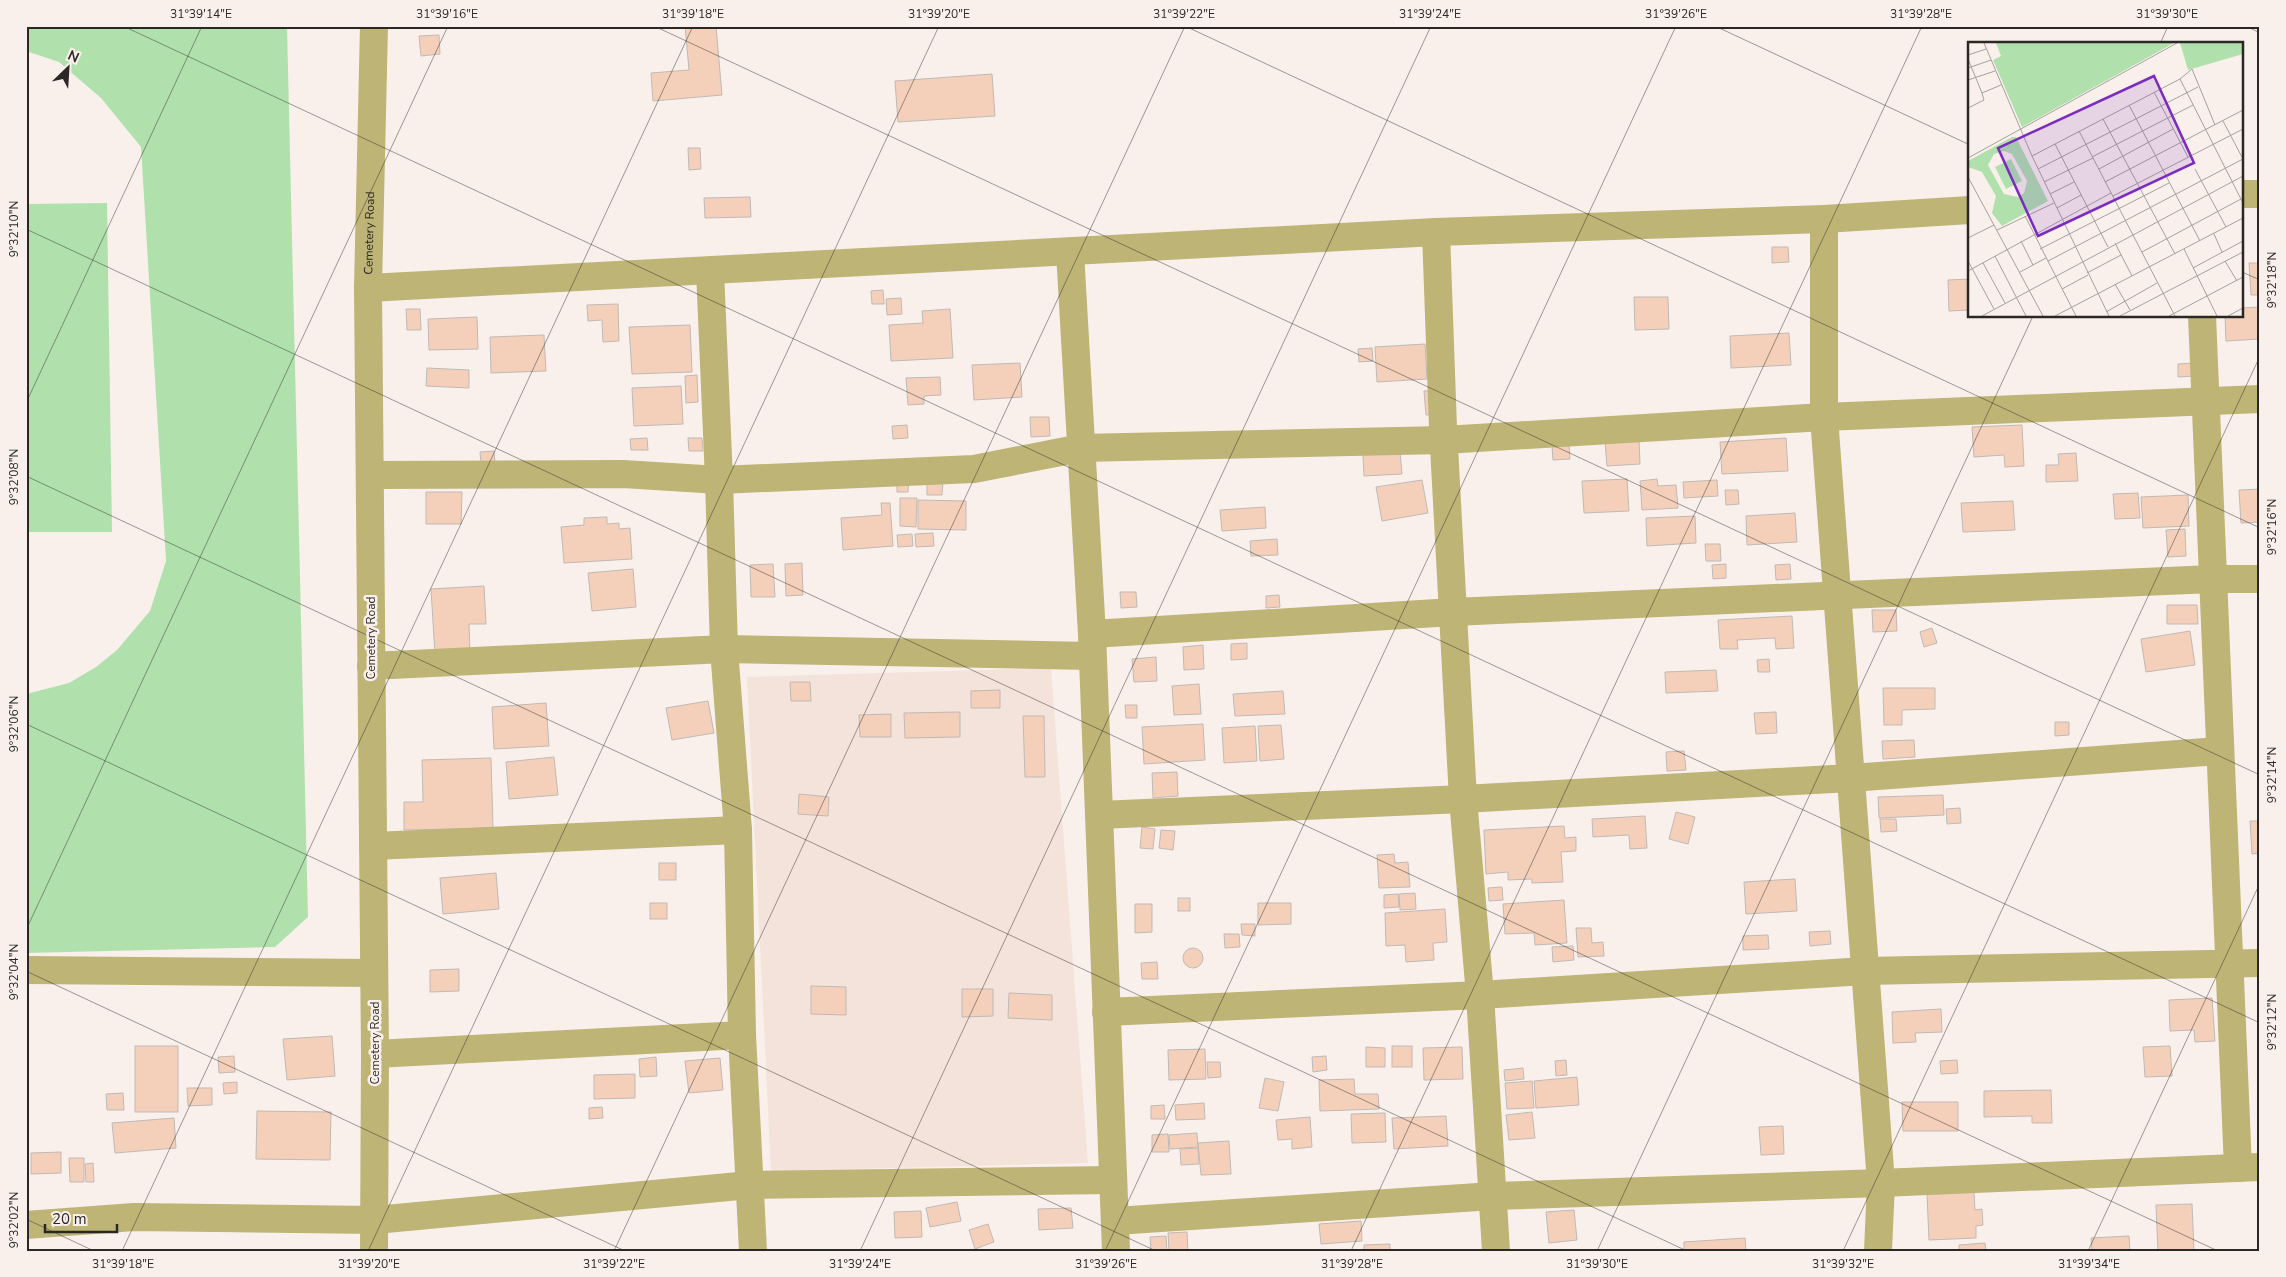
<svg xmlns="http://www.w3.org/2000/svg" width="2286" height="1277" font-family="'Nunito Sans',sans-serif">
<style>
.built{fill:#f3e3da}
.green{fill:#b0e1ad}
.building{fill:#f4d0bb;stroke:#c1b9b5}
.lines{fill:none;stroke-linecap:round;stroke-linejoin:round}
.minor{stroke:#bdb475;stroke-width:28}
.ticks{fill:none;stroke:#2a2725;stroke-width:1;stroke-opacity:0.45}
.labels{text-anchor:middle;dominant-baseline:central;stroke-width:5;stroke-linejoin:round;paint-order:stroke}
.street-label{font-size:12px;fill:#2a2725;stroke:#f9f0ec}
.inset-road{fill:none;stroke:#a6a09c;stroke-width:1}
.view{fill:#7b2cbf;fill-opacity:0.15;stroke:#7b2cbf;stroke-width:2.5}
.inset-edge{fill:none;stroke:#2a2725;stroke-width:2.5}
.neatline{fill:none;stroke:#2a2725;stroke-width:2}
.ticks-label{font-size:12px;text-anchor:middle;fill:#2a2725}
</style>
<rect width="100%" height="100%" fill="#f9f0ec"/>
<polygon class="built" points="1051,668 1088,1163 771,1171 747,677"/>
<g class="green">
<polygon points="26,26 287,26 308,917 275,947 26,953 26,694 69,683 96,667 117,650 150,611 166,561 141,147 101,98 59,62 26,51"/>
<polygon points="107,203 112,532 26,532 26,204"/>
</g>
<g class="building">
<polygon points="685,26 716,26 722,95 653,101 651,73 689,70"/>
<polygon points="439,35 440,54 421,56 419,36"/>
<polygon points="992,74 995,116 898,122 895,81"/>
<polygon points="688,148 700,148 701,169 689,170"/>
<polygon points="750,197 751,217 705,218 704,198"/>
<polygon points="1772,247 1788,247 1789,262 1772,263"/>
<polygon points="2249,263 2260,263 2260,295 2251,295"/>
<polygon points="1970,279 1970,310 1949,311 1948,280"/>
<polygon points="883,290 884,304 872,304 871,291"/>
<polygon points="1634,297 1668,297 1669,329 1635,330"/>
<polygon points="901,298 902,314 887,315 886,299"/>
<polygon points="618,304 619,341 603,342 602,320 588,321 587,305"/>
<polygon points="2260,307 2260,339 2226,341 2225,316 2242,316 2242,308"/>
<polygon points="406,309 420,309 421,330 407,330"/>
<polygon points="950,309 953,358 891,361 889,325 923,323 922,311"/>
<polygon points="477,317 478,349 429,350 428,319"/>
<polygon points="690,325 692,372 632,374 629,327"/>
<polygon points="1789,333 1791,365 1731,368 1730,336"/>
<polygon points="544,335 546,371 491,373 490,337"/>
<polygon points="1425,344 1427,379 1377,382 1375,347"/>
<polygon points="1372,348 1373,361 1359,362 1358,349"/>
<polygon points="1020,363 1022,397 974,400 972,365"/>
<polygon points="2194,363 2195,376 2178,377 2178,364"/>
<polygon points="427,368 469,370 469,388 426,386"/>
<polygon points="697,375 698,402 686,403 685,376"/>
<polygon points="940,377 941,395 924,396 924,404 908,405 906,378"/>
<polygon points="681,386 683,424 634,426 632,388"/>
<polygon points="1438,390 1440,414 1426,415 1424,391"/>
<polygon points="1030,417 1049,417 1050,436 1031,437"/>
<polygon points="907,425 908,438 893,439 892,426"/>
<polygon points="2022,425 2024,466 2005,467 2004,455 1974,457 1972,427"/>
<polygon points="647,438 648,450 631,450 630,439"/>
<polygon points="688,438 702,438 703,451 689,451"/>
<polygon points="1786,438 1788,471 1722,474 1720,442"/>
<polygon points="1639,439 1640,464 1607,466 1605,441"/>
<polygon points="1569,445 1570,459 1553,460 1552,446"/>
<polygon points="494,451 495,464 481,464 480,452"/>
<polygon points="1400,452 1402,474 1364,476 1363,454"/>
<polygon points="2076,453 2078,481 2046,482 2046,465 2059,465 2058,454"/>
<polygon points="897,476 909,476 908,492 897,492"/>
<polygon points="1627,479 1629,511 1584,513 1582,481"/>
<polygon points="1657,479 1658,486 1676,485 1678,508 1642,510 1640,481"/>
<polygon points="927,480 943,480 942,495 927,495"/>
<polygon points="1422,480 1428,513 1382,521 1376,487"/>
<polygon points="1717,480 1718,496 1684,498 1683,482"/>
<polygon points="2260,489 2260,522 2241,523 2239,490"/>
<polygon points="1725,490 1738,490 1739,504 1726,505"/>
<polygon points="426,492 462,492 461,524 426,524"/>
<polygon points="2138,493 2140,518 2115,519 2113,494"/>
<polygon points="2188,495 2189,526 2143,528 2141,497"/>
<polygon points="900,498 917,498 916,527 900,526"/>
<polygon points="918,500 966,501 966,530 918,529"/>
<polygon points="2013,501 2015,530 1963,532 1961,503"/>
<polygon points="881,503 890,503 893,546 843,550 841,518 882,515"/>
<polygon points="1265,507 1266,528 1222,531 1220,510"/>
<polygon points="1795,513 1797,542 1747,545 1746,516"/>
<polygon points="1695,516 1696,543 1647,546 1646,518"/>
<polygon points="607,517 607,524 619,523 619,529 630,528 632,559 564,563 561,527 584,525 584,518"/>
<polygon points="2185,529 2186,556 2168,557 2166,530"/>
<polygon points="933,533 934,546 916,547 915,534"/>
<polygon points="912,534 913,546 898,547 897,535"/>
<polygon points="1277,539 1278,555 1251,556 1250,541"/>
<polygon points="1705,544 1720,544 1721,561 1706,561"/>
<polygon points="802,563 803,595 786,596 785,564"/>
<polygon points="773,564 775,597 751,597 750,565"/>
<polygon points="1726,564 1726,578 1713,579 1712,565"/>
<polygon points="1790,564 1791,579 1776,580 1775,565"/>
<polygon points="633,569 636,607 592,611 588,573"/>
<polygon points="484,586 486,624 469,624 470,653 435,655 431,589"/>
<polygon points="1120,592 1136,592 1137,607 1121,608"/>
<polygon points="1279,595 1280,607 1266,608 1266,596"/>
<polygon points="2167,605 2197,605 2198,624 2167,624"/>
<polygon points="1872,610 1896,610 1897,631 1873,632"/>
<polygon points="1792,616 1794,648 1776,649 1775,638 1737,640 1738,649 1720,649 1718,620"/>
<polygon points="1932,628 1937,643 1924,647 1920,632"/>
<polygon points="2190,631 2195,665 2146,672 2141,639"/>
<polygon points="1247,643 1247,659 1231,660 1231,644"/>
<polygon points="1203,645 1204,669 1184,670 1183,647"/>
<polygon points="1156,657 1157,681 1134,682 1132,659"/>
<polygon points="1769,659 1770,672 1758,672 1757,660"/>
<polygon points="1716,670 1718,691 1666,693 1665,672"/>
<polygon points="790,682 810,682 811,701 791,701"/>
<polygon points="1199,684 1201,714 1174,715 1172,686"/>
<polygon points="1883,688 1935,688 1935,709 1902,710 1902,725 1884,725"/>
<polygon points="1000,690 1000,708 971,708 971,691"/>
<polygon points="1283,691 1285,714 1235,716 1233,694"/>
<polygon points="708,701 714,733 672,740 666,708"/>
<polygon points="546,703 549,746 494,749 492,707"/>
<polygon points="1125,705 1137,705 1137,718 1126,718"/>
<polygon points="960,712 960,737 905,738 904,713"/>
<polygon points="1776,712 1777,733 1756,734 1754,713"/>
<polygon points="891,714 891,737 860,737 859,715"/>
<polygon points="1023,716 1044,716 1045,777 1025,777"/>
<polygon points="2055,722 2069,722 2069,735 2055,736"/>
<polygon points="1203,724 1205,760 1144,764 1142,727"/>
<polygon points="1281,725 1284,759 1260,761 1258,726"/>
<polygon points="1255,726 1257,761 1224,763 1222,728"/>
<polygon points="1914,740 1915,757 1883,759 1882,741"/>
<polygon points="1684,751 1686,770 1667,771 1666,752"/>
<polygon points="554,757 558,795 509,799 506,762"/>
<polygon points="491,758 493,828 404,830 404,802 423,802 422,760"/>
<polygon points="1177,772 1178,796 1153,798 1152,773"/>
<polygon points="799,794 829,797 828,816 798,814"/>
<polygon points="1943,795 1944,815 1879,818 1878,797"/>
<polygon points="1960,808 1961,823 1947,824 1946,809"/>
<polygon points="1676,812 1695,817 1688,844 1669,839"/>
<polygon points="1645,816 1647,848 1630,849 1629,835 1593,837 1592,819"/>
<polygon points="1880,819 1896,819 1897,831 1881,832"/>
<polygon points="2250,821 2260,821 2260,853 2252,854"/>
<polygon points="1564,826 1565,838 1576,837 1576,851 1561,852 1563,882 1532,883 1532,879 1508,880 1508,872 1486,874 1484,830"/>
<polygon points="1142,827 1155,829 1153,849 1140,848"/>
<polygon points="1161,830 1175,831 1173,850 1159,848"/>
<polygon points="1394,854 1395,863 1408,862 1410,887 1379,888 1377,855"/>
<rect x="659" y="863" width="17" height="17"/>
<polygon points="496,873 499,909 443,914 440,878"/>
<polygon points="1795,879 1797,911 1746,914 1744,882"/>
<polygon points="1502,887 1503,900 1489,901 1488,888"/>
<polygon points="1415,893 1416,909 1400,910 1399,894"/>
<polygon points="1398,894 1399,907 1384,908 1384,895"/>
<rect x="1178" y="898" width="12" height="13"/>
<polygon points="1564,900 1567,943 1535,945 1534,933 1505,934 1503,904"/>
<rect x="650" y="903" width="17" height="16"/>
<polygon points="1258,903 1291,903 1291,924 1258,925"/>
<polygon points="1135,904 1152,904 1152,932 1135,933"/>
<polygon points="1445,909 1447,942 1433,943 1434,960 1406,962 1405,945 1386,946 1385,913"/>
<polygon points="1241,924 1255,924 1255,936 1242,935"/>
<polygon points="1576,928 1591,928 1592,943 1603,942 1604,956 1578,957"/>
<polygon points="1830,931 1831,944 1810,946 1809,932"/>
<polygon points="1224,934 1239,934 1240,947 1225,948"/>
<polygon points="1768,935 1769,949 1743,950 1743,936"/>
<polygon points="1573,946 1574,960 1553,962 1552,947"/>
<circle cx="1193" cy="958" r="10"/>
<polygon points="1157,962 1158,979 1142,979 1141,963"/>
<polygon points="459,969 459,991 430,992 430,970"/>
<polygon points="811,986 846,987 846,1015 811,1014"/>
<polygon points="962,989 993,989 993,1016 962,1017"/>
<polygon points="1009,993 1052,995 1052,1020 1008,1018"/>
<polygon points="2212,998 2215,1041 2195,1042 2194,1030 2170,1031 2169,1000"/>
<polygon points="1941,1009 1942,1032 1915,1033 1916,1042 1893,1043 1892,1012"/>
<polygon points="332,1036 335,1076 287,1080 283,1039"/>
<rect x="135" y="1046" width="43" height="66"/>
<rect x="1392" y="1046" width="20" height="21"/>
<polygon points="2170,1046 2172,1076 2145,1077 2143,1047"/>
<polygon points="1366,1047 1385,1048 1385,1067 1366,1067"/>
<polygon points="1462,1047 1463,1079 1424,1080 1423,1048"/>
<polygon points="1205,1049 1206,1079 1169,1080 1168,1050"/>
<polygon points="234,1056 235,1072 219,1073 218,1057"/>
<polygon points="1326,1056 1327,1070 1313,1072 1312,1057"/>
<polygon points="656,1057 657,1076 640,1077 639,1059"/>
<polygon points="720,1058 723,1090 689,1093 685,1061"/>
<polygon points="1566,1060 1567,1075 1556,1076 1555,1061"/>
<polygon points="1957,1060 1958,1073 1941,1074 1940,1061"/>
<polygon points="1207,1062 1220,1062 1221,1077 1208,1078"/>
<polygon points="1523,1068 1524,1079 1505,1081 1504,1070"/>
<polygon points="635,1074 635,1098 594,1099 594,1075"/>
<polygon points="1577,1077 1579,1105 1536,1108 1534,1081"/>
<polygon points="1265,1078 1284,1082 1278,1111 1259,1108"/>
<polygon points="1354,1079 1355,1094 1378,1094 1379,1109 1320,1111 1319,1080"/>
<polygon points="1532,1081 1534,1108 1507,1109 1505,1083"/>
<polygon points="237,1082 237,1093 224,1094 223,1083"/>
<polygon points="187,1088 212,1088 212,1105 188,1106"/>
<polygon points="2051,1090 2052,1123 2032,1123 2032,1116 1984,1117 1984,1091"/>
<polygon points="123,1093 124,1110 107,1110 106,1094"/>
<polygon points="1902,1102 1958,1102 1958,1131 1903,1131"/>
<polygon points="1204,1103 1205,1119 1176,1120 1175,1105"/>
<polygon points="1164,1105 1165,1119 1151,1119 1151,1106"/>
<polygon points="602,1107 603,1118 589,1119 589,1108"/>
<polygon points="257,1111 331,1112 330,1160 256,1159"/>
<polygon points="1532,1112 1535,1138 1509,1140 1506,1115"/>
<polygon points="1385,1113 1386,1142 1352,1143 1351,1114"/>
<polygon points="1446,1116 1448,1146 1394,1149 1392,1118"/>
<polygon points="1310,1117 1312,1147 1292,1149 1292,1139 1278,1140 1276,1120"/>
<polygon points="174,1118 176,1148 115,1153 112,1123"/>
<polygon points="1783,1126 1784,1154 1761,1155 1759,1127"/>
<polygon points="1197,1133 1198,1147 1170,1149 1169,1135"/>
<polygon points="1168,1134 1169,1152 1152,1152 1152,1135"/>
<polygon points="1229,1141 1231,1174 1201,1175 1198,1143"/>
<polygon points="1198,1148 1199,1164 1181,1165 1180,1149"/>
<polygon points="61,1152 61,1173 31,1174 31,1153"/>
<polygon points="69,1158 84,1158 84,1182 70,1182"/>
<polygon points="93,1163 94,1182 86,1182 85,1164"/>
<polygon points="1974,1192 1975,1210 1982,1209 1983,1225 1976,1226 1976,1238 1929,1240 1927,1194"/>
<polygon points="957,1202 961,1221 930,1227 926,1208"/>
<polygon points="2192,1204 2194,1251 2158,1251 2156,1205"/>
<polygon points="1071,1208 1073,1228 1039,1230 1038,1209"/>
<polygon points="1574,1210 1577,1240 1549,1243 1546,1212"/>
<polygon points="921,1211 922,1237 895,1238 894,1212"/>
<polygon points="1361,1221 1362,1241 1321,1244 1319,1224"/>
<polygon points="988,1224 994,1242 975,1249 969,1230"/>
<polygon points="1187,1232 1188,1251 1169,1251 1168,1233"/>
<polygon points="1166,1236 1167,1251 1151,1251 1150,1237"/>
<polygon points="2129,1236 2130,1251 2092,1251 2091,1238"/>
<polygon points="1745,1238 1746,1251 1684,1251 1684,1242"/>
<polygon points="1985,1243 1986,1251 1959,1251 1959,1245"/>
<polygon points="1390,1244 1390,1251 1364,1251 1364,1245"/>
</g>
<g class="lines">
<g class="minor">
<polyline points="2242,194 2260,194"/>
<polyline points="1824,219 1824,417 1881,1183 1878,1251"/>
<polyline points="1436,232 1443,428 1463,799 1480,995 1496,1251"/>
<polyline points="1070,252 1092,634 1116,1251"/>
<polyline points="710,271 719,480 724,649 738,830 742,1035 753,1251"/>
<polyline points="368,288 1436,232 1824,219 1970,210"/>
<polyline points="2202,316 2238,1168"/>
<polyline points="370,475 623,474 719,480 974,469 1081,448 1444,440 1824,417 2260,399"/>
<polyline points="1092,634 1453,612 2213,579 2260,579"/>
<polyline points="371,666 724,649 1091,656"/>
<polyline points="1099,815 1463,799 1851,778 2219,751"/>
<polyline points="373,846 738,830"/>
<polyline points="26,970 374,973"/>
<polyline points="1106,1012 1480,995 1865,971 2260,963"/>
<polyline points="375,1054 742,1035"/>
<polyline points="1115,1221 1493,1196 1881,1183 2260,1167"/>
<polyline points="26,1225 134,1217 375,1220 750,1185 1113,1180"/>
<path id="s1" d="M374,1251L375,1054L368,288L374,26"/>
</g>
</g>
<path class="ticks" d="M123,26L2260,1023M654,26L2260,775M1185,26L2260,528M1715,26L1970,145M2246,26L2260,33M2160,44L2168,26M26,229L2218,1251M2242,272L2260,280M26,403L202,26M26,476L1687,1251M26,724L1156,1251M26,930L448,26M26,971L625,1251M26,1219L94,1251M122,1251L693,26M368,1251L939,26M614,1251L1185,26M860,1251L1431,26M1105,1251L1676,26M1351,1251L1922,26M1597,1251L2033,316M1843,1251L2260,356M2088,1251L2260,883"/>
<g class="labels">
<g class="street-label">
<text stroke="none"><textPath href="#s1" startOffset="1018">Cemetery Road</textPath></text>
<text transform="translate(371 638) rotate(-90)">Cemetery Road</text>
<text transform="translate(375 1043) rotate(-90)">Cemetery Road</text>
</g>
</g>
<g transform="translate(1968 42)">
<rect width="275" height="275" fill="#f9f0ec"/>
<path d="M28,1H206L54,85L25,18L33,14ZM212,1H275V12L220,28ZM44,95H48L80,159L34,184L24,171L28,154L14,130L0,125V119ZM36,109L44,112L59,139L56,151L50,155L36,152L20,123L26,112ZM43,117L54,139L38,147L27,125Z" fill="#b0e1ad" fill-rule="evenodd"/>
<path class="inset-road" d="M16,1L64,114L141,274M0,13L18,7M0,17L14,51M0,26L23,18M224,27L247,83M212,37L275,161M0,38L27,29M186,50L220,115M161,63L232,199M0,66L16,58L14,51L33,43M135,77L207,212M255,79L275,117M111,89L207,274M87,102L140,205M64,114L212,37L224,27M124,115L225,63M0,116L209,1M70,127L230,45M131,127L205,87M227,127L258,185M0,135L75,274M76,140L125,116M137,140L275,68M82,152L106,140M145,154L275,87M89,166L113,153M57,174L108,274M29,188L86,161M246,192L254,210M0,196L26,183M53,199L65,223M147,201L164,234M72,207L201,141M216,207L249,274M174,210L273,157M27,214L58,274M0,219L26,267M80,219L275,117M257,219L269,239M15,221L37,261M225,226L275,199M0,229L143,151M52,230L78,216M119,231L153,213M147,242L162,268M94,247L120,233M138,270L189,241M14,274L275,134M87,274L275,176M152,274L275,210M201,274L275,235M260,274L275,266"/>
<path class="view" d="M186,34L226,121L70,194L30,106Z"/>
<rect width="275" height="275" class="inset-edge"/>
</g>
<rect width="2286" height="1277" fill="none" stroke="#f9f0ec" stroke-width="55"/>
<g transform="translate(68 68) rotate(25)" stroke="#f9f0ec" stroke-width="4" paint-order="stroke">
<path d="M0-4L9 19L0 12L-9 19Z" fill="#2a2725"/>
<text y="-8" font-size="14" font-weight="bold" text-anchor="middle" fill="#2a2725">N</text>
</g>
<path d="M45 1224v8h72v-8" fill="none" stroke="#2a2725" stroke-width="2.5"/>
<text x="52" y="1224" font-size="15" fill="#2a2725" stroke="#f9f0ec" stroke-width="4" paint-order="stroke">20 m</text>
<rect x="28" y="28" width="2230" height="1222" class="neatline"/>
<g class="ticks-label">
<text x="201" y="18">31°39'14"E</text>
<text x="447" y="18">31°39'16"E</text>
<text x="693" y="18">31°39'18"E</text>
<text x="939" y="18">31°39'20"E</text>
<text x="1184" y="18">31°39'22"E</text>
<text x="1430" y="18">31°39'24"E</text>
<text x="1676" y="18">31°39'26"E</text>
<text x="1921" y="18">31°39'28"E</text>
<text x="2167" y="18">31°39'30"E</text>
<text transform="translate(14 229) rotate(-90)" y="4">9°32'10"N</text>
<text transform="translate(2272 280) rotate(-90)" y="4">9°32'18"N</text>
<text transform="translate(14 477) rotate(-90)" y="4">9°32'08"N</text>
<text transform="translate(2272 527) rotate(-90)" y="4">9°32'16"N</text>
<text transform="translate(14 724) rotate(-90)" y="4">9°32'06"N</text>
<text transform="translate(2272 775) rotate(-90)" y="4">9°32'14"N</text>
<text transform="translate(14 972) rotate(-90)" y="4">9°32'04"N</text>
<text transform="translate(2272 1022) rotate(-90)" y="4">9°32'12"N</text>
<text transform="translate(14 1220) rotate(-90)" y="4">9°32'02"N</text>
<text x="123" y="1268">31°39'18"E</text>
<text x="369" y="1268">31°39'20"E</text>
<text x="614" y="1268">31°39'22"E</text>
<text x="860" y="1268">31°39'24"E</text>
<text x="1106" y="1268">31°39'26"E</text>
<text x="1352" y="1268">31°39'28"E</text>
<text x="1597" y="1268">31°39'30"E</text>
<text x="1843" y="1268">31°39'32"E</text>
<text x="2089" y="1268">31°39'34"E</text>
</g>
</svg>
